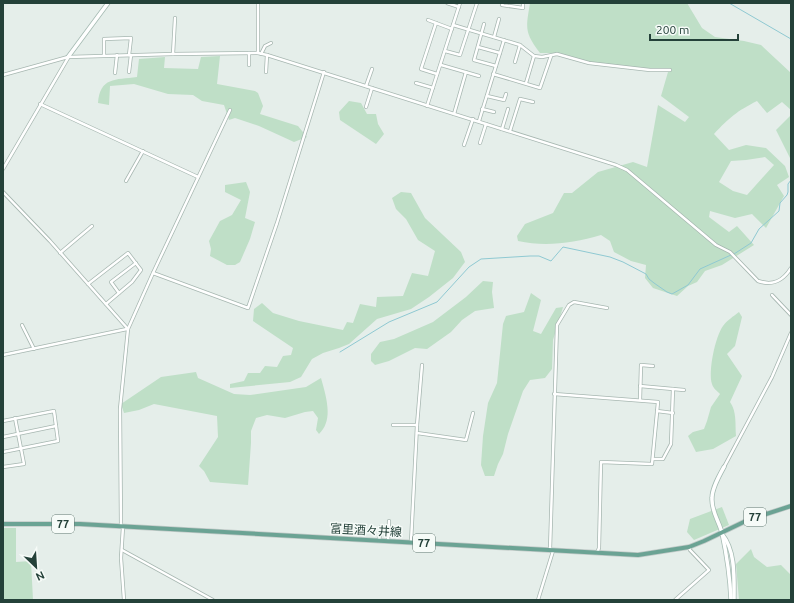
<svg xmlns="http://www.w3.org/2000/svg" width="794" height="603" font-family="Ubuntu,'Noto Sans JP',sans-serif">
<style>
.green{fill:#bfdfc7;fill-rule:evenodd}
.lines{fill:none;stroke-linecap:round;stroke-linejoin:round}
.stream{stroke:#8fc9d2;stroke-width:1}
.street-casing{stroke:#a7b7b1;stroke-width:4}
.secondary-casing{stroke:#a4bab2;stroke-width:5}
.primary-casing{stroke:#c2cac8;stroke-width:5.5}
.street{stroke:#fff;stroke-width:2.5}
.secondary{stroke:#fff;stroke-width:3.5}
.primary{stroke:#6ba394;stroke-width:4}
.labels{text-anchor:middle;dominant-baseline:central;stroke-width:3;stroke-linejoin:round;paint-order:stroke}
.shield{fill:#f6fbf8;stroke:#637972;stroke-width:1}
.shield-label{font-size:11px;font-weight:bold;fill:#244139}
.street-label{font-size:12px;fill:#244139;stroke:#f6fbf8}
</style>
<rect width="100%" height="100%" fill="#e5eeea"/>
<g class="green">
<path d="M530,3H687L702,28L715,37L744,41L761,45L791,73V110L782,102L767,113L757,101C737,111 729,118 714,134L729,150L746,145L766,148L785,166L789,177L777,185L784,196L766,228L752,214L735,218L710,211L709,217L729,232L737,226L754,245L722,265L705,271L697,282L688,286L677,296L653,288L645,278L646,265L631,261L614,252L610,241L601,235C573,243 546,247 518,241L517,236L525,224L553,213L564,193H572L598,172L633,162L647,167L658,105L685,122L689,117L661,96L668,72L590,62L554,53H540C524,32 526,28 530,3ZM765,157L774,165L747,195L733,191L719,182L731,161L746,160Z"/>
<path d="M220,56L217,84L255,91L258,93L263,106L260,114L298,126L307,137L294,142L259,126L235,118L229,120L224,105L202,101L193,95L168,94L134,84L110,86L109,105L98,103C100,77 115,80 137,77L139,59L165,57L164,68L198,69L201,57Z"/>
<polygon points="349,101 361,103 367,114 376,114 378,124 384,134 376,144 340,120 339,112"/>
<polygon points="791,115 791,160 776,130"/>
<polygon points="246,182 250,192 245,218 255,222 250,239 240,262 235,265 227,265 210,256 211,249 209,241 220,221 232,215 241,200 225,192 225,185"/>
<polygon points="401,192 411,193 425,218 461,252 465,262 453,278 429,297 411,309 377,319 349,344 339,348 323,353 312,359 301,377 290,382 230,388 230,384 244,381 248,373 260,373 265,366 277,367 283,356 291,355 293,348 253,321 254,309 262,303 273,313 299,321 343,330 347,322 353,323 360,304 376,307 377,297 403,296 412,273 428,276 435,251 418,240 406,219 396,209 392,198"/>
<polygon points="483,281 493,282 492,292 494,308 475,311 462,320 451,332 427,349 415,348 389,361 375,365 371,361 371,354 380,342 394,339 433,322 466,297"/>
<polygon points="531,293 541,300 533,331 541,334 556,308 563,307 553,340 552,369 545,378 530,380 523,391 508,434 503,454 498,464 494,476 485,476 481,465 483,436 488,403 497,383 503,324 506,316 524,312"/>
<path d="M739,312L742,317L735,346L727,354L742,376L730,402C737,412 735,424 736,436L713,449L696,452L688,436L693,432L704,429L707,421L711,407L720,394C717,391 713,388 712,384C708,372 715,337 723,326C726,321 734,316 739,312Z"/>
<path d="M196,372L198,378L234,394L250,395L306,387L321,378C326,396 334,420 319,434L316,430L318,418L313,411L305,412L285,418L267,415L256,418L251,431V443L248,485L210,482L204,471L199,466L218,437L217,416L154,404L139,410L124,413L121,404L161,377Z"/>
<polygon points="722,507 729,525 694,540 687,532 690,519"/>
<polygon points="3,528 16,528 16,562 31,561 33,600 3,600"/>
<polygon points="751,549 754,557 767,567 781,565 791,575 791,600 739,600 736,564"/>
</g>
<g class="lines">
<g class="stream">
<polyline points="729,3 791,39"/>
<polyline points="734,254 751,243 759,229 779,211 780,203 787,195 788,192 788,184 791,180"/>
<polyline points="340,352 389,322 437,302 469,267 481,259 530,256 539,256 551,261 563,247 610,257 623,262 646,274 649,279 654,283 667,292 672,294 688,285 700,269 731,255"/>
</g>
<g class="street-casing">
<g id="street">
<polyline points="258,3 258,53"/>
<polyline points="447,3 459,7"/>
<polyline points="503,3 502,5 523,8 523,3"/>
<polyline points="428,20 452,29"/>
<polyline points="436,23 421,69 437,74"/>
<polyline points="484,24 474,60 496,66"/>
<polyline points="453,25 520,45 534,56 542,57 557,54 589,63 650,70 670,70"/>
<polyline points="494,37 499,19"/>
<polyline points="478,47 500,53"/>
<polyline points="445,51 460,55 477,3"/>
<polyline points="249,53 249,65"/>
<polyline points="173,54 175,18"/>
<polyline points="261,54 265,46 271,43"/>
<polyline points="104,55 104,39 131,38 129,55"/>
<polyline points="515,62 520,45"/>
<polyline points="441,65 479,76"/>
<polyline points="129,72 131,55"/>
<polyline points="266,72 267,55"/>
<polyline points="115,73 117,55"/>
<polyline points="493,74 540,88 551,56"/>
<path d="M3,75L68,57L173,54L258,53L267,55L616,165L627,170L716,245L730,252L758,281C773,286 783,281 791,268"/>
<polyline points="416,83 433,88"/>
<polyline points="526,83 534,56"/>
<polyline points="366,86 372,69"/>
<polyline points="487,96 504,100 506,94"/>
<polyline points="40,104 198,177"/>
<polyline points="427,106 460,3"/>
<polyline points="366,107 372,88"/>
<polyline points="482,109 494,112"/>
<polyline points="454,114 466,72"/>
<polyline points="479,121 504,40"/>
<polyline points="502,129 508,109"/>
<polyline points="510,131 520,99 533,102"/>
<polyline points="480,143 486,124"/>
<polyline points="464,145 473,119"/>
<polyline points="3,169 68,58"/>
<polyline points="126,181 143,151"/>
<polyline points="3,192 50,241 128,329"/>
<polyline points="60,253 92,226"/>
<polyline points="153,273 248,308 277,223 324,72"/>
<polyline points="88,284 128,253 141,270 132,282 106,304"/>
<polyline points="119,293 111,282 136,263"/>
<polyline points="772,295 791,315"/>
<polyline points="22,325 34,349"/>
<polyline points="3,355 127,329"/>
<polyline points="640,386 684,390"/>
<polyline points="554,394 658,402 652,464 601,462 599,548 597,553"/>
<polyline points="640,400 641,365 653,366"/>
<polyline points="657,411 673,413"/>
<polyline points="3,421 54,411 58,441 3,452"/>
<polyline points="393,425 417,425"/>
<polyline points="417,433 466,440 473,413"/>
<polyline points="3,437 56,426"/>
<polyline points="653,459 663,459 671,444 673,389"/>
<polyline points="3,467 24,464 15,418"/>
<polyline points="724,467 772,377 791,333"/>
<polyline points="121,526 120,409 128,329 153,273 230,110"/>
<polyline points="123,527 121,558 124,600"/>
<polyline points="379,541 381,527 389,528"/>
<polyline points="388,541 389,521"/>
<polyline points="411,542 417,425 422,365"/>
<polyline points="122,550 213,600"/>
<polyline points="550,550 557,325 569,305 574,302 607,308"/>
<polyline points="538,600 553,551"/>
<polyline points="675,600 709,570 690,550 689,547"/>
</g>
</g>
<g class="secondary-casing">
<g id="secondary">
<polyline points="68,57 108,3"/>
<path d="M724,467C719,476 712,488 712,498C711,511 719,521 722,533C727,556 730,577 731,600"/>
<path d="M722,534C736,551 734,579 734,600"/>
</g>
</g>
<g class="primary-casing">
<polyline id="primary" points="3,524 80,524 638,555 689,547 704,541 748,520 791,506"/>
</g>
<use href="#street" class="street"/>
<use href="#secondary" class="secondary"/>
<use href="#primary" class="primary"/>
</g>
<g class="labels">
<g class="shield">
<rect x="744" y="508" width="22" height="18" rx="3"/>
<rect x="52" y="515" width="22" height="18" rx="3"/>
<rect x="413" y="534" width="22" height="18" rx="3"/>
</g>
<g class="shield-label">
<text x="755" y="517">77</text>
<text x="63" y="524">77</text>
<text x="424" y="543">77</text>
</g>
<g class="street-label">
<text transform="translate(366 530) rotate(3)">富里酒々井線</text>
</g>
</g>
<rect width="794" height="603" fill="none" stroke="#244139" stroke-width="8"/>
<g transform="translate(36 567) rotate(155)" stroke="#f6fbf8" stroke-width="3" paint-order="stroke">
<path d="M0-3L7 15L0 10L-7 15Z" fill="#244139"/>
<text y="-6" font-size="11" font-weight="bold" text-anchor="middle" fill="#244139">N</text>
</g>
<path d="M650 34v6h88v-6" fill="none" stroke="#244139" stroke-width="2"/>
<text x="656" y="34" font-size="12" fill="#244139" stroke="#f6fbf8" stroke-width="3" paint-order="stroke">200 m</text>
</svg>
